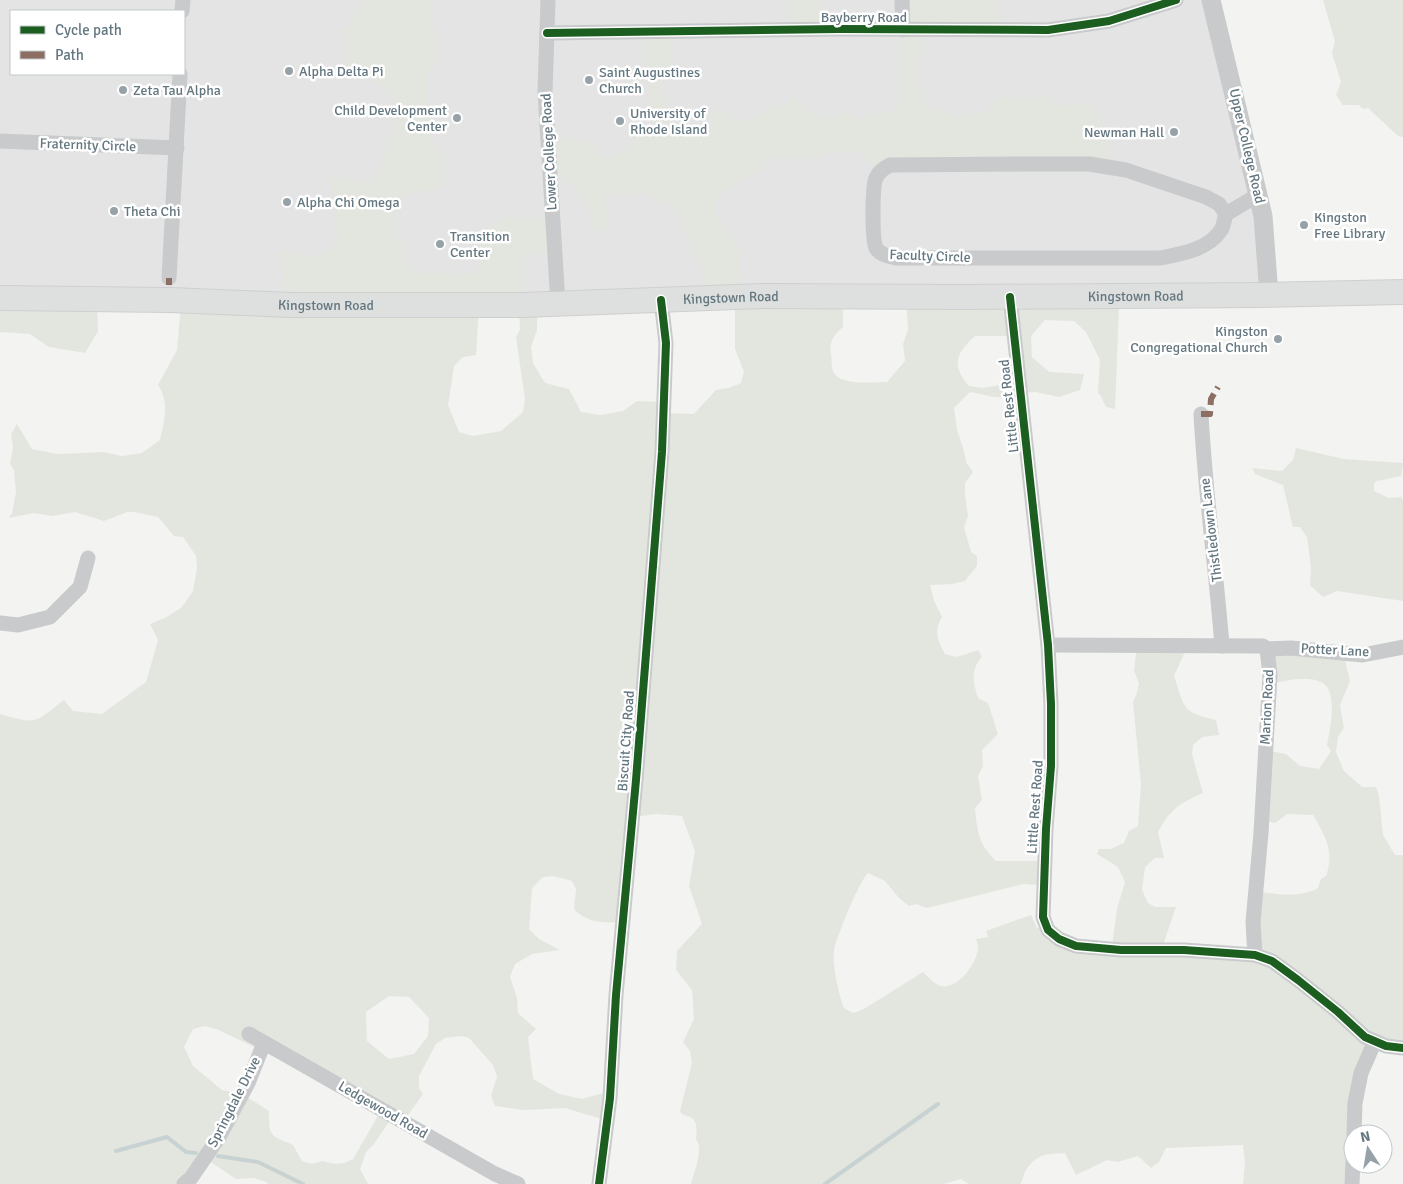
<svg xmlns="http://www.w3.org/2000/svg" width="1403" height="1184" font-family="Signika,sans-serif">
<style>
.built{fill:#e3e4e3;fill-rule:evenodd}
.green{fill:#e3e6df;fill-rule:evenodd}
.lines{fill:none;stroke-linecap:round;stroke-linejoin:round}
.stream{stroke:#c8d2d3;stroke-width:4}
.primary-casing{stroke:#cfcfcf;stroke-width:26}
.minor{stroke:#c8cacb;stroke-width:15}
.tertiary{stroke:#c8cacb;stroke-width:19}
.primary{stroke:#dedfdf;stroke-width:24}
.quiet{stroke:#8d6e63;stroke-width:6;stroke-dasharray:12 6;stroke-linecap:butt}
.cycleway-casing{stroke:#fff;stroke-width:11}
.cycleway{stroke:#1b5e20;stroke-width:8}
.poi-dot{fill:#96a2a8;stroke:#fff;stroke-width:2}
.labels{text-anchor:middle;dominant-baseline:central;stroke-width:5;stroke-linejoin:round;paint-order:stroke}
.street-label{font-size:14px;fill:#647780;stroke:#fff}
.poi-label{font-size:14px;fill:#647780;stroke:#fff;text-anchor:start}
</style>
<rect width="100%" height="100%" fill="#f3f3f1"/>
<path class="built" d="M0,0H1211L1269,295L764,298H0ZM11,11H184V74H11Z"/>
<g class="green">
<path d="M362,0H430L434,28L435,63L427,71L428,121L434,144L442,155V190L416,191L400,198C396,214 387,235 404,245L407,265L415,273L471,274L480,266V243L489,234L490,223L507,216L522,221L551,216L553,250C546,252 532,253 526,258C516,266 521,294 521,305L537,307V330L531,347L533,363L545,383L569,389L581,412L600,415L623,411L637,401L661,402L663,413L694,414L716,390L729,388L741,383L744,372L735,349V306L703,301L702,269L689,238L684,232L680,212L675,205L658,201L649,193L603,196L608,214L607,229H592C591,222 591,213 588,206C583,190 561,176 549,163L547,140H576L593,142L599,154L610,158L631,150L638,134L654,132L648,90L650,84L644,59L645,37L663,36L673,41L672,72L660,82L672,136L711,130L712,112L726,109L729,121H749L765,110L785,106L793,95L808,112L831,118L847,110L853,117L859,118L893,110L904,100V36L903,0H997L999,32L920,36V57L916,70L921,98L931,109L947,110L953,115L958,117L984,112L992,107L996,97L1031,101L1044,94L1053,106L1087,103L1107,128L1110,139L1108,167H893L880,176L860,150L844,153L833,150L815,158L800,155L769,159L762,164L760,171L746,174L716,199V216L733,240L738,244L742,300L843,299V327C833,336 829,341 831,354C832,360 831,369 834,373C842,386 874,382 887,382L905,361L903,344L908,329L906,299L1119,307L1115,409L1106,407L1101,396L1098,393L1100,360L1086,332L1074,321L1045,320L1031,336L1032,357L1049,372L1084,374L1080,390L1059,397L1036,392L1020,393L1019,398L994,397L970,392L954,408L957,430L964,451L966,462L973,472L965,483V495L968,516L964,527L971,552L977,556V566L965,581L952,584L930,585L934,601L942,617C933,632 938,640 945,654L957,657L978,650L982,657C970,670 973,682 978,698L988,703L998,734L982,750L983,766L978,776L982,800L975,808C977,831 979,845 996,861H1043L1037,885L1023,884L927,908L916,904L909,906L899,898L885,881L868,873C860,880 835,940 834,951C832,965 839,995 844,1008L853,1013L864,1009L923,972C928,977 935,985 941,986C958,990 978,962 978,947C978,944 977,942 976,939L988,937L986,931L1031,915L1037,928L1045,927L1056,936L1112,947L1117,909L1125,882L1118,867L1097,854L1099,849H1111L1124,843L1129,831L1138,826L1141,784L1133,702L1137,693L1139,683L1134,671L1137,645H1188L1174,676C1185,708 1181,712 1216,720L1219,735L1202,737L1193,745L1192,754L1203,793C1179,804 1171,808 1158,832L1164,858H1155L1145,867L1142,890L1148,903L1155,907H1176L1162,948L1251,954L1256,892C1277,893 1298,899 1318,888L1321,879L1326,876C1335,851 1325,836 1313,815L1287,814L1275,823L1261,820L1265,750L1286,754L1300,766L1319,769L1331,751L1327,745C1330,730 1339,690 1321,682C1306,675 1285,681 1270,684L1267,648L1343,652L1350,681L1340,705L1344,728L1338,737L1336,752L1344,771L1362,787H1376L1379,796L1383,835L1395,855H1403V1047L1377,1042L1354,1101L1350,1184H1243L1245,1162L1243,1145L1166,1148L1159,1162L1151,1168L1138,1156L1118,1162L1107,1160L1076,1175L1065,1153C1048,1154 1037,1153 1026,1170C1023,1174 1024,1179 1020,1184H969L961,1179L944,1184H691C694,1172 704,1149 696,1139C697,1123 698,1119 682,1114L680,1111L692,1063L690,1051L683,1042L694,1019L692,990L676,970L677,951L702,924L689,886L695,851L682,816L657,814L633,817L620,922C602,923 587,923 574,909L576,889L572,881L553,876L543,877L532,888L529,929L539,939L560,950L532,954L515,964L510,977L517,998L518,1013L536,1029L528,1037L533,1079L559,1094L582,1099L610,1091L605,1120L565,1108L524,1110L495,1106L491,1096L497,1077L493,1065L469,1038L462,1036L445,1038L436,1044L419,1076V1088L423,1094L406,1118L393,1116L374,1144L366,1152L360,1169L368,1184H268L267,1182L254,1178L236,1179L205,1158L183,1184H0V714C38,725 34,723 64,700L73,711L102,714L146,682L158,640L150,624L165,618L182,607L193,591L197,568L196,556L183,537L174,536L158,517L134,512H127L104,521L75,512L53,516L34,513L8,518L12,514L16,492L14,470L10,464L13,448L11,434L17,424L32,449L58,454L104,452L122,456L142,453L160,440C164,421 170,402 158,385L177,350L181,305L280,307L284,277L279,249C293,255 309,259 324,253C329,251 334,242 338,238L330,176L373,183L393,136L398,101L363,71L348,72L344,30L350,27ZM519,308L520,330L516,337L525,399L523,412L501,431L473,436L459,432L448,405L454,366L463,357L476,355L479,309ZM975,336H1008L1017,382L983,388L969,386C951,365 956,353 975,336ZM389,996L409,997L429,1018L428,1036L414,1054L389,1059L367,1041L366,1012ZM205,1026L219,1030L382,1109L353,1159L344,1163L335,1164L322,1161L312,1164L302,1161L293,1145C270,1135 269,1137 269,1111L242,1094L222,1090L193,1066L184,1047L193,1029Z"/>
<polygon points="788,0 821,0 824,32 793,33"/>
<polygon points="1323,0 1403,0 1403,137 1398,136 1368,108 1363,109 1359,105 1343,105 1336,95 1341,82 1332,53 1335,41"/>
<polygon points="0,299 97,304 98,331 85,353 49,347 30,334 2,332 0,333"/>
<polygon points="1296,448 1344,459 1403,463 1401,476 1377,481 1374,483 1374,491 1389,498 1401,497 1403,500 1403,601 1337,591 1323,597 1310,585 1311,567 1307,537 1300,527 1293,527 1283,485 1255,474 1252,468 1282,471 1293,460"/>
</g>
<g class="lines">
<g class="stream">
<polyline points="116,1151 167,1137 186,1152 196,1153"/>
<polyline points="218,1156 258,1162 303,1184"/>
<polyline points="825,1184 938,1104"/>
</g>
<g class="primary-casing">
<g id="primary">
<path id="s1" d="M0,298L170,300L293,305H522L763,296L962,297L1259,295L1403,292"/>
</g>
</g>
<g class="minor">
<polyline points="548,0 545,92 558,304"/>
<polyline points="902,0 903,30"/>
<polyline points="182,11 183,0"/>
<polyline points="547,33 840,29 1048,30 1109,21 1176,0"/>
<polyline points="0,141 177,148"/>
<path d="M1032,164H1089L1126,170L1206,197L1219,204L1226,214C1224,219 1224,226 1221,230C1208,250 1181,254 1160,258H896C889,256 880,255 876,248C872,240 872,186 876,178C879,171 884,168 890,165Z"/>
<polyline points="1226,214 1258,195"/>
<polyline points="169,278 180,74"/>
<polyline points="1010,297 1048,645 1051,704 1051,766 1046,829 1043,917 1048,930 1059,939 1076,946 1121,950 1184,950 1255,955 1272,961 1298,980 1338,1012 1365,1037 1386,1046 1403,1048"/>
<path d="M1201,414C1205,492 1216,568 1222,646"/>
<polyline points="0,623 18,625 50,617 80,587 88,558"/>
<polyline points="1048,645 1263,646 1267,649 1270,675 1261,833 1253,922 1255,955"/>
<polyline points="1267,649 1291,648 1363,655 1403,647"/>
<polyline points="249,1034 495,1174 518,1184"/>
<polyline points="1354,1134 1355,1103 1361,1073 1375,1041"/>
<polyline points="184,1184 191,1178 219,1137 248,1083 264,1043"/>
<polyline points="599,1184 610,1098 616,995 636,780 662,452 666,343 661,300"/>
<polyline points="1352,1184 1353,1162"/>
</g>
<polyline class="tertiary" points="1211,0 1263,216 1269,295"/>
<use href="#primary" class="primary"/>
<g class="quiet">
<polyline points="169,285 169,278"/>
<polyline points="1201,414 1210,414 1211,399 1218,387"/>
</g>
<g class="cycleway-casing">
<g id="cycleway">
<polyline points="547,33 840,29 1048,30 1109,21 1176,0"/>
<polyline points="1010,297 1048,645 1051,704 1051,766 1046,829 1043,917 1048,930 1059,939 1076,946 1121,950 1184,950 1255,955 1272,961 1298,980 1338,1012 1365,1037 1386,1046 1403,1048"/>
<polyline points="599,1184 610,1098 616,995 636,780 662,452 666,343 661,300"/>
</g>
</g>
<use href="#cycleway" class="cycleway"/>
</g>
<g class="poi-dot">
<circle cx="289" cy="71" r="5"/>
<circle cx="589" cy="80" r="5"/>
<circle cx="123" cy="90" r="5"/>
<circle cx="457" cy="118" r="5"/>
<circle cx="620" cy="121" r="5"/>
<circle cx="1174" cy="132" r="5"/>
<circle cx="287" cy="202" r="5"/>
<circle cx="114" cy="211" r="5"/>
<circle cx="1304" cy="225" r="5"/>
<circle cx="440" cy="244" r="5"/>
<circle cx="1278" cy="339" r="5"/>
</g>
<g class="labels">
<g class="street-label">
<text x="864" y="17">Bayberry Road</text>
<text transform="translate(88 145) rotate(2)">Fraternity Circle</text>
<text transform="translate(1247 146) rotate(77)">Upper College Road</text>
<text transform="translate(549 152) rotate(-93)">Lower College Road</text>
<text transform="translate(930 256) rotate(2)">Faculty Circle</text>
<text stroke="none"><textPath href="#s1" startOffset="1136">Kingstown Road</textPath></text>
<text stroke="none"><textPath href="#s1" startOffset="731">Kingstown Road</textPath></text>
<text stroke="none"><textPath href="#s1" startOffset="326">Kingstown Road</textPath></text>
<text transform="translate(1009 406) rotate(-96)">Little Rest Road</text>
<text transform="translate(1211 530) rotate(-97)">Thistledown Lane</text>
<text transform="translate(1335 650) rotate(3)">Potter Lane</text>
<text transform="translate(1267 707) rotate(-87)">Marion Road</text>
<text transform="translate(626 741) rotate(-86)">Biscuit City Road</text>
<text transform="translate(1035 807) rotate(-86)">Little Rest Road</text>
<text transform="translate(234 1102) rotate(-63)">Springdale Drive</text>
<text transform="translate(383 1110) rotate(30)">Ledgewood Road</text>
</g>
<g class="poi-label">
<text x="299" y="71">Alpha Delta Pi</text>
<text x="599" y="72">Saint Augustines<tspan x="599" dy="16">Church</tspan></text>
<text x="133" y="90">Zeta Tau Alpha</text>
<text x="447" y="110" text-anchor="end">Child Development<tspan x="447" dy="16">Center</tspan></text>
<text x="630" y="113">University of<tspan x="630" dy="16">Rhode Island</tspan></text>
<text x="1164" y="132" text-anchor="end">Newman Hall</text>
<text x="297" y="202">Alpha Chi Omega</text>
<text x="124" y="211">Theta Chi</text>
<text x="1314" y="217">Kingston<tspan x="1314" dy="16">Free Library</tspan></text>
<text x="450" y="236">Transition<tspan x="450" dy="16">Center</tspan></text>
<text x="1268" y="331" text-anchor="end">Kingston<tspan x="1268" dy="16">Congregational Church</tspan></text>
</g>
</g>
<rect x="10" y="10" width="175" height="65" fill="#ffffff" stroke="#c1c9cc"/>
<rect x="20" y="26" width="25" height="8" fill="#1b5e20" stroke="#c1c9cc"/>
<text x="55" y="35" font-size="15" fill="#647780">Cycle path</text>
<rect x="20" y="51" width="25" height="8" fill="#8d6e63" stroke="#c1c9cc"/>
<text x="55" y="60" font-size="15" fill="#647780">Path</text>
<g transform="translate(1368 1149) rotate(348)"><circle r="24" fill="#ffffff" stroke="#c1c9cc"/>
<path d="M0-4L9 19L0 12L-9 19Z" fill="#96a2a8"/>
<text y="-8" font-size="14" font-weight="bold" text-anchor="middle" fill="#647780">N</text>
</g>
</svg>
